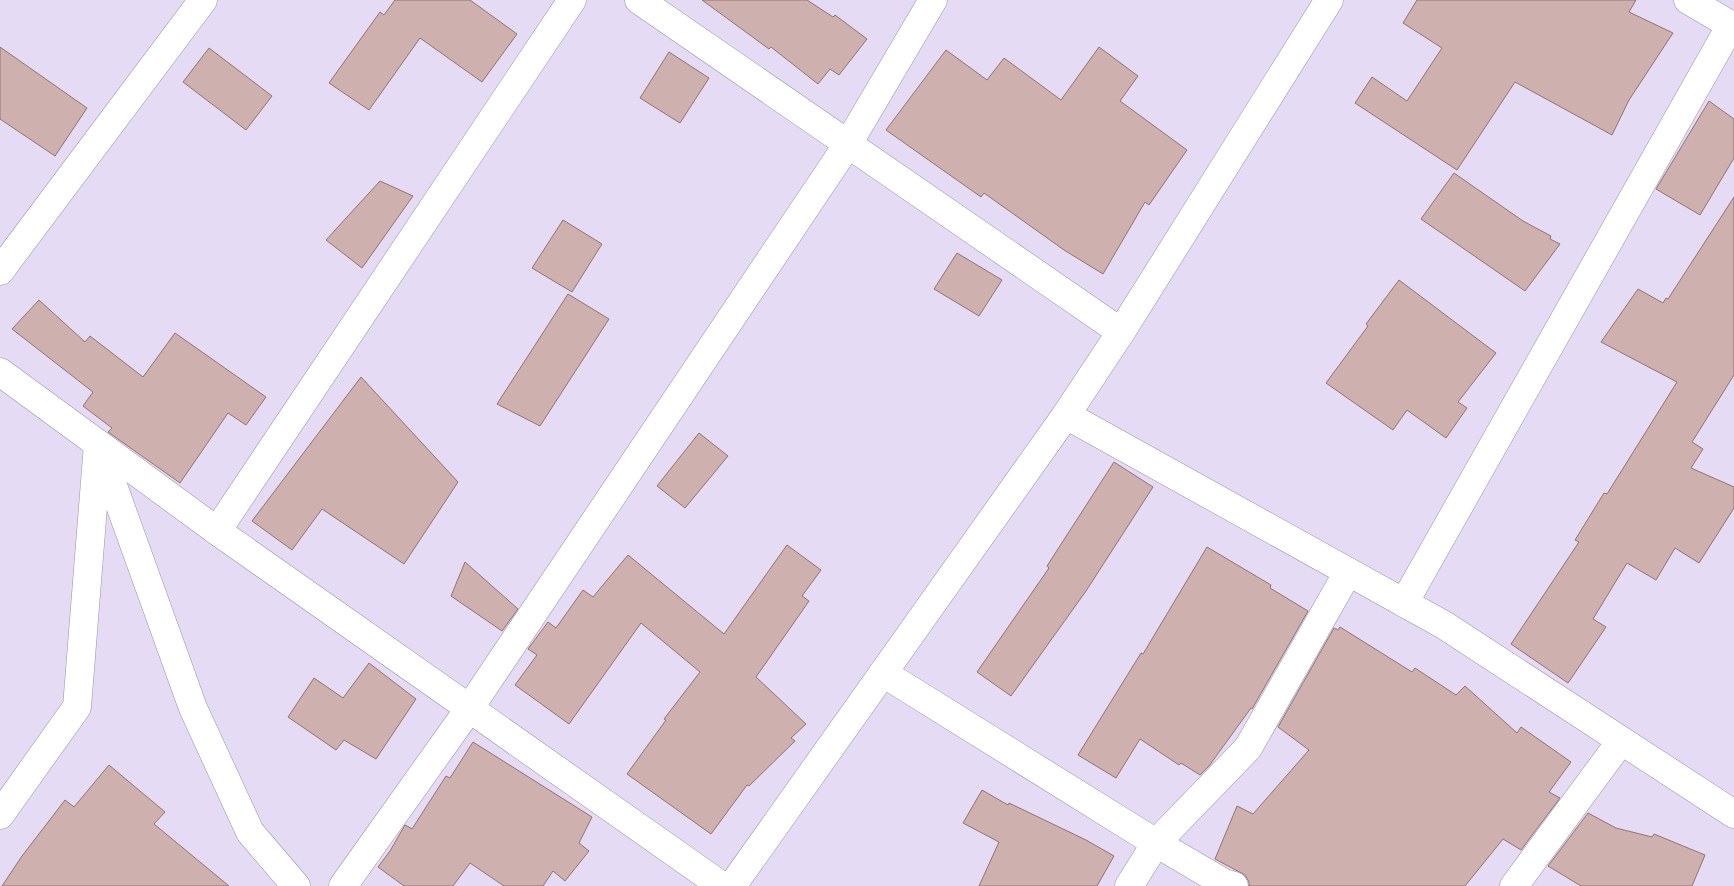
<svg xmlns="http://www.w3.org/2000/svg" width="1734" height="886" font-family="'Golos Text',sans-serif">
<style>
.building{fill:#ceb0ae;stroke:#907472}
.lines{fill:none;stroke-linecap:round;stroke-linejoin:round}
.street-casing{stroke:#9b91a7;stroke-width:29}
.street{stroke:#fff;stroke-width:28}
</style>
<rect width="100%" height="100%" fill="#e6dbf4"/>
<g class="building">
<polygon points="395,0 470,0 517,34 482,82 420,38 369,110 329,83 380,12 384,15"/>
<polygon points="702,0 807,0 833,17 835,15 867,39 839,75 830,69 818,84 771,47 769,49"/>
<polygon points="1417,0 1636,0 1629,12 1673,33 1629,100 1612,135 1515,82 1457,170 1355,103 1372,77 1407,101 1442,48 1403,23"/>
<polygon points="0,47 87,108 55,156 0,119"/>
<polygon points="1099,47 1138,76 1120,101 1187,150 1149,205 1145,202 1103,274 1064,250 984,193 981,197 886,130 946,50 987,80 1004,58 1061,100"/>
<polygon points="209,48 272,96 246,130 183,82"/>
<polygon points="669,52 709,78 680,123 640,98"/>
<polygon points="1709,101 1734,119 1734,158 1700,215 1656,189"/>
<polygon points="1454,173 1523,221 1551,236 1550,239 1560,244 1525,291 1421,219"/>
<polygon points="380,181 413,196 362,268 326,240"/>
<polygon points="1734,197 1734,375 1692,442 1703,449 1691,468 1734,487 1734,508 1699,563 1675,548 1656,580 1627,563 1593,619 1606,627 1568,683 1511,644 1579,542 1575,540 1604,493 1607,494 1677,382 1601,342 1638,289 1663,303 1666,298 1668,299"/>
<polygon points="563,220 602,244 572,292 532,268"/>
<polygon points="957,253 1002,280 979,316 934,289"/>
<polygon points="1399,280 1496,353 1458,402 1467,408 1446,438 1407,410 1393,430 1326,383 1368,326 1366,324"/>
<polygon points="568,294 609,319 540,426 497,404"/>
<polygon points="39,300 85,342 90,336 143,377 175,333 266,397 246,425 228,413 180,483 108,432 112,428 83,406 93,392 12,329"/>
<polygon points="361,377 458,482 404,564 322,509 292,550 252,521"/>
<polygon points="699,433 728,456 685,508 657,486"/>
<polygon points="1114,462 1153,487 1086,591 1011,696 977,672 1049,568 1047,566"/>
<polygon points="787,545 821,570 802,596 809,601 756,677 806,724 791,738 795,741 749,786 747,785 711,834 627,774 666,720 664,719 700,672 641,623 569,724 515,685 537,655 528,649 548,622 556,628 583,590 593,597 628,555 724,634"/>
<polygon points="1207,547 1271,585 1270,588 1308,611 1252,709 1251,708 1209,766 1200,775 1181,763 1179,765 1140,739 1116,778 1078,755 1141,653 1143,654"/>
<polygon points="465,562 518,609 502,631 451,596"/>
<polygon points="1340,627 1412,672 1415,668 1456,695 1465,686 1517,733 1521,727 1571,762 1549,792 1560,798 1521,850 1503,839 1465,886 1249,886 1249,882 1245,875 1215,859 1237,806 1253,814 1309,750 1278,727 1334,628 1338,630"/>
<polygon points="369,663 416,699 376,759 344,740 336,750 288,717 314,678 343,698"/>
<polygon points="473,742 592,817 579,843 589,851 565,881 553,871 543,886 504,886 470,863 453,886 404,886 378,867 390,851 405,825 412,829 446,776 450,778"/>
<polygon points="109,765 165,812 154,824 229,886 2,886 22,856 65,800 74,807"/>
<polygon points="982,790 1008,805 1009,803 1086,840 1114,856 1097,886 979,886 999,842 963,823"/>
<polygon points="1588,813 1616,828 1652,837 1654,834 1705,855 1692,886 1581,886 1548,866"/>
</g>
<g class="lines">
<g class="street-casing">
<g id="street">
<polyline points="639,0 1121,332"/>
<polyline points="1688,0 1734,27"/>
<polyline points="0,271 203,0"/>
<polyline points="0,372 217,531 722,886"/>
<polyline points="1066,415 1444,625 1734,814"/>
<polyline points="217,531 572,0"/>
<polyline points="1404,603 1731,25"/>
<polyline points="883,673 1156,843 1224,883 1234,886"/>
<polyline points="0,815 77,707 98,444 193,708 250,832 296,886"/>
<polyline points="343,886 469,709 848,144 933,0"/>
<polyline points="732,886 1066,415 1121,332 1329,0"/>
<polyline points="1129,886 1156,843 1248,748 1348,572"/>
<polyline points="1514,886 1621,741"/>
</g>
</g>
<use href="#street" class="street"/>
</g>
</svg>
